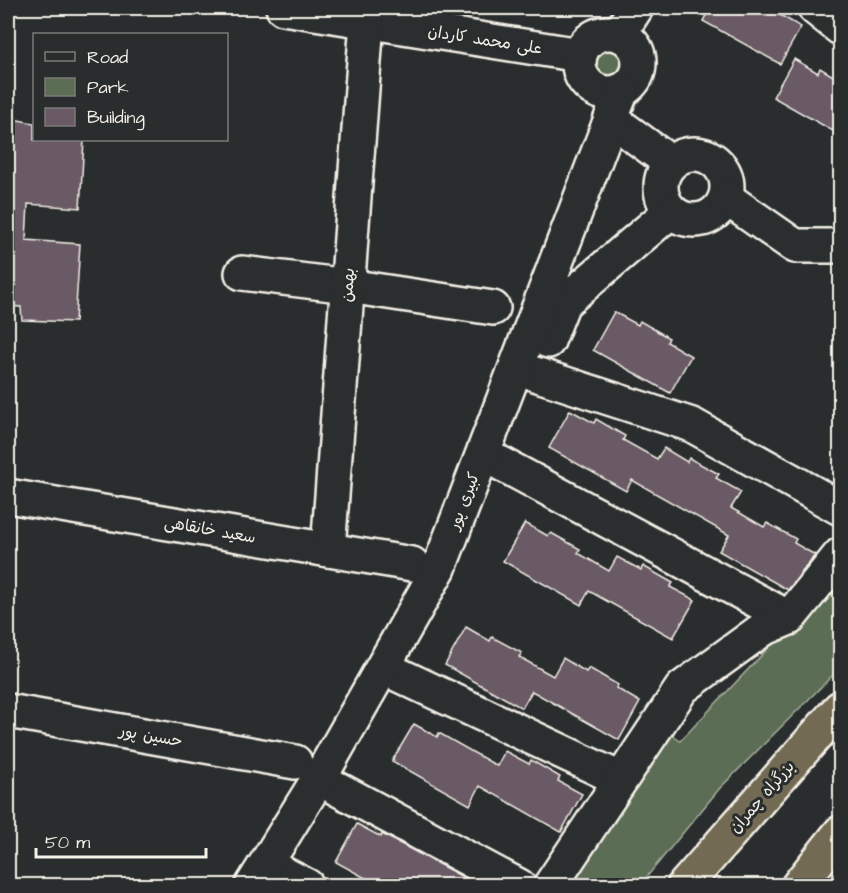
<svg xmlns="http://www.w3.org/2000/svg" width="848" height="893" font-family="'Architects Daughter','Playpen Sans Arabic',sans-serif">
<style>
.green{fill:#5c6d56;stroke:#a8af9f;stroke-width:1.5}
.building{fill:#6a5a65;stroke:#f4f1e8;stroke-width:1.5}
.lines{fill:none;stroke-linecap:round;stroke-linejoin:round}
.minor-casing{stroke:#f4f1e8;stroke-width:38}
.highway-casing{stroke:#f4f1e8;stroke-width:38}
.minor{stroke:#2a2d2e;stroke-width:33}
.highway{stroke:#736b52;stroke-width:33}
.labels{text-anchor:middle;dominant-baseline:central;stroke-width:6;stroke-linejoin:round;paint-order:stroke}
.street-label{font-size:16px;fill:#f4f1e8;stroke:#2a2d2e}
</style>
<rect width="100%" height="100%" fill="#2a2d2e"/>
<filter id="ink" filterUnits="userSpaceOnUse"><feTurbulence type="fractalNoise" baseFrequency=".0167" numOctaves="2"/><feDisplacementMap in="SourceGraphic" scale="12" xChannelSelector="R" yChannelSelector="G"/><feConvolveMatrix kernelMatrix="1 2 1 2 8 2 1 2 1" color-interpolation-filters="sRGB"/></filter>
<g filter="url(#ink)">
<g class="green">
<circle cx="610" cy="62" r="20"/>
<polygon points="840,573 840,668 720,788 640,885 559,886 665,729 680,741"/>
</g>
<g class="building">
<polygon points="710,8 768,8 801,27 780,64 703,21"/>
<polygon points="794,59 818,73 820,68 840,80 840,135 773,97"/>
<polygon points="8,118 34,123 34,140 84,140 80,208 28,204 26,240 80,244 75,322 22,320 21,307 8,306"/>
<polygon points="614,312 638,325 640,321 669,338 667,342 691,356 670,393 593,350"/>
<polygon points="570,410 594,423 596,419 625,436 623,440 657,459 664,448 687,462 689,458 719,474 716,478 741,492 731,508 764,527 767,523 796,539 794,543 815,555 788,590 719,551 729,535 632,480 626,491 549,448"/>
<polygon points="525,523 548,536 551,533 580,549 578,553 609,571 617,557 641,570 643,566 673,583 670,587 695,600 673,638 589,591 581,605 503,561"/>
<polygon points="466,627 490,641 492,637 522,653 519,657 553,676 563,658 586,672 589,668 618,685 616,688 640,702 619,740 532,691 522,708 445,665"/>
<polygon points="414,724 437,737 439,733 497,766 505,751 529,764 531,760 560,777 558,781 582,794 561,832 480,786 470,805 392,761"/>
<polygon points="357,824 381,837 382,834 478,885 378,885 336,862"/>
</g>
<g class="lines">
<g class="minor-casing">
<g id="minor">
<polyline points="283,8 580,55"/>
<polyline points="815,8 840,28"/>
<circle cx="609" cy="63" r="30"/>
<polyline points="619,34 636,8"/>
<polyline points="611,119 671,163"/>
<circle cx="694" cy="187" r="33"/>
<polyline points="726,198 795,246 840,246"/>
<polyline points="242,273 348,286 493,308"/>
<polyline points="548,341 563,303 671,211"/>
<polyline points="535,374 692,425 840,508"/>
<polyline points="500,463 789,618"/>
<polyline points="8,496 412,564"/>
<polyline points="328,550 367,21"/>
<polyline points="399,675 620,779"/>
<polyline points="8,711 295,762"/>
<polyline points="336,788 519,886"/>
<polyline points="282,873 307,886"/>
<polyline points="252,886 327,765 439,568 622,90"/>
<polyline points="550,886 682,688 763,629 789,618 840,555"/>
</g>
</g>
<g class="highway-casing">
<g id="highway">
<polyline points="684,886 840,708"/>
<polyline points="798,886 840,833"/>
</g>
</g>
<use href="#minor" class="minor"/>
<use href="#highway" class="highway"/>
</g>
</g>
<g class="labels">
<g class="street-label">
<text transform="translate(485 40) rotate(9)">علی محمد کاردان</text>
<text transform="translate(348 285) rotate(-86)">بهمن</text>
<text transform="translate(464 501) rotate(-69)">کبیری پور</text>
<text transform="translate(210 530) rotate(10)">سعید خانقاهی</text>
<text transform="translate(151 736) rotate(10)">حسین پور</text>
<text transform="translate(762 797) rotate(-49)">بزرگراه چمران</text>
</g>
</g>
<rect width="848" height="893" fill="none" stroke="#2a2d2e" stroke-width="30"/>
<rect x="15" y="15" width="818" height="863" fill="none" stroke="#f4f1e8" stroke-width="2" filter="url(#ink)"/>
<rect x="33" y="33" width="195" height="108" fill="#2a2d2e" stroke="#7b7b78" stroke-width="1.5"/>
<rect x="45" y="52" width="30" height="9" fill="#2a2d2e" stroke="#7b7b78" stroke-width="1.5"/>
<text x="87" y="63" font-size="18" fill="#f4f1e8">Road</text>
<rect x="45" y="78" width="30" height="18" fill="#5c6d56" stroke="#7b7b78" stroke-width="1.5"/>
<text x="87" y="93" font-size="18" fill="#f4f1e8">Park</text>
<rect x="45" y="108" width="30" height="18" fill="#6a5a65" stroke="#7b7b78" stroke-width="1.5"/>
<text x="87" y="123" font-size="18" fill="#f4f1e8">Building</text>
<path d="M36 848v9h170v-9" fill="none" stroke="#f4f1e8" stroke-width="3"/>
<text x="45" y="848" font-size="18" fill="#f4f1e8" stroke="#2a2d2e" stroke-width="4.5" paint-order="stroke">50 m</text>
</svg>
